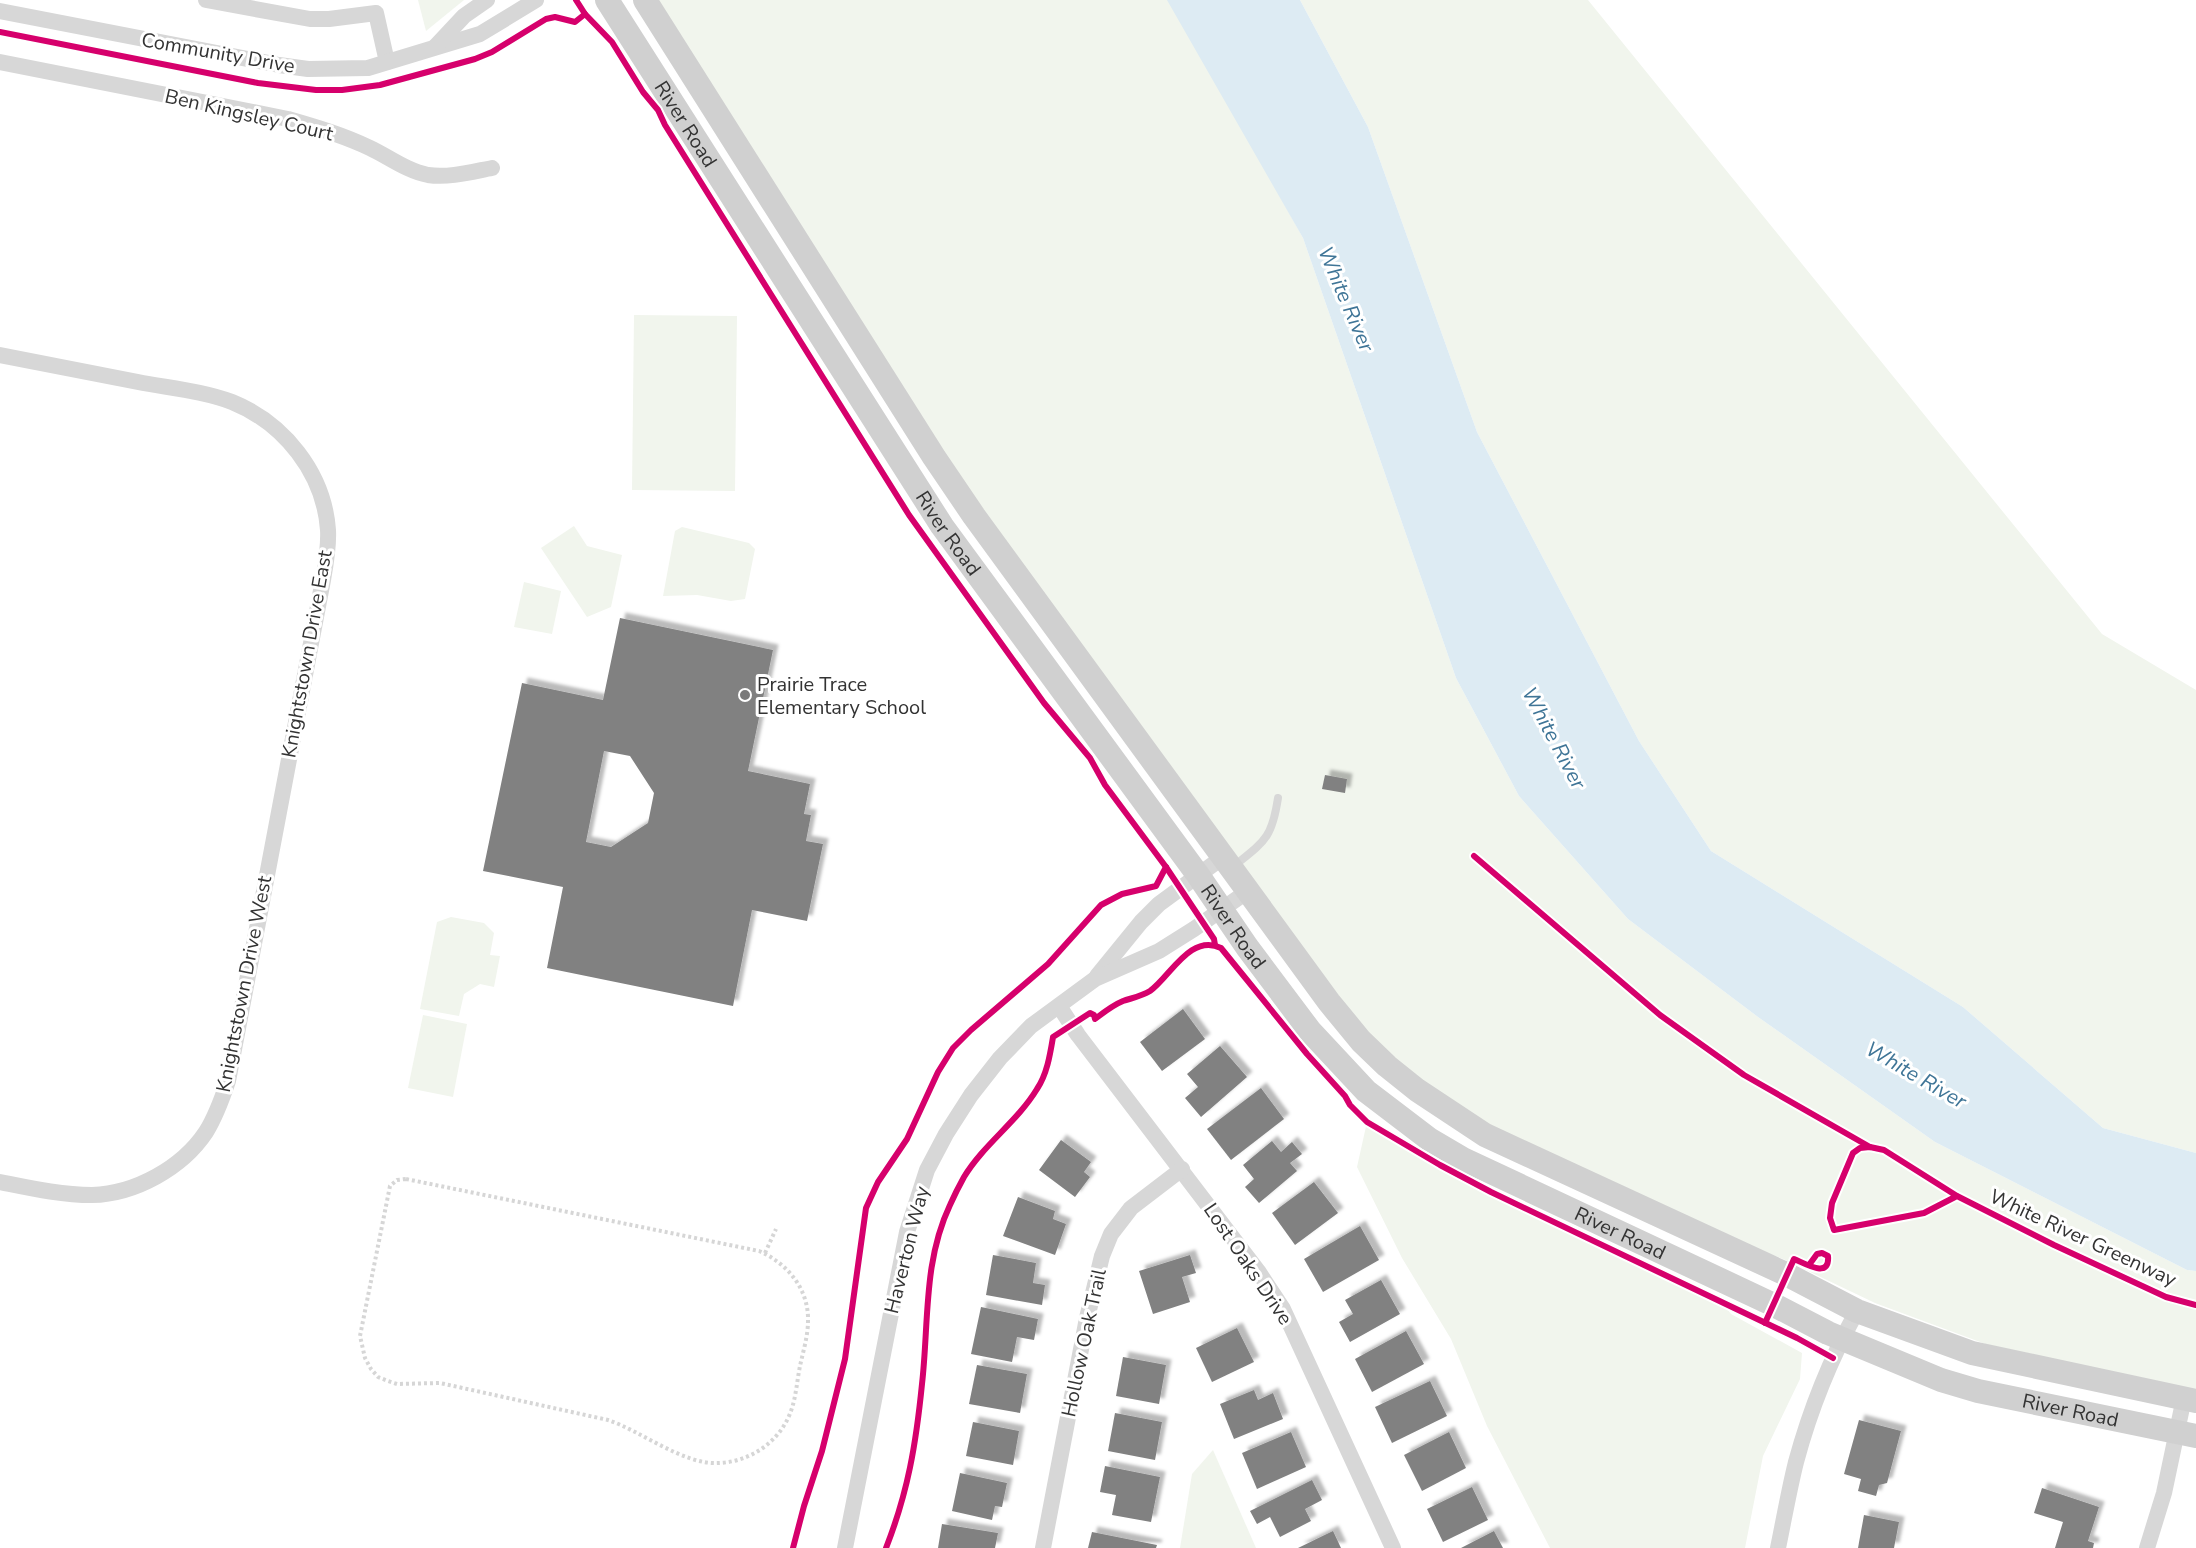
<svg xmlns="http://www.w3.org/2000/svg" width="2196" height="1548" font-family="'Nunito Sans',sans-serif">
<style>
.green{fill:#f1f5ed}
.water{fill:#ddebf3}
.building{fill:#818181;fill-rule:evenodd;filter:url(#shadow)}
.lines{fill:none;stroke-linecap:round;stroke-linejoin:round}
.path{stroke:#d6d6d6;stroke-width:4;stroke-dasharray:3 3;stroke-linecap:butt}
.service{stroke:#d7d7d7;stroke-width:8}
.minor{stroke:#d7d7d7;stroke-width:16}
.secondary{stroke:#d0d0d0;stroke-width:24}
.cycleway-casing{stroke:#fff;stroke-width:10}
.cycleway{stroke:#d6006c;stroke-width:6}
.poi-dot{fill:#7a7a7a;stroke:#fff;stroke-width:2}
.labels{text-anchor:middle;dominant-baseline:central;stroke-width:6;stroke-linejoin:round;paint-order:stroke}
.street-label{font-size:20px;fill:#333;stroke:#fff}
.poi-label{font-size:20px;fill:#333;stroke:#fff;text-anchor:start}
.water-label{font-size:21px;font-style:italic;fill:#3f7597;stroke:#fff}
</style>
<defs>
<filter id="shadow"><feDropShadow dx="5.5" dy="-5.5" stdDeviation="1.5" flood-color="#0004"/></filter>
</defs>
<rect width="100%" height="100%" fill="#fff"/>
<g class="green">
<polygon points="418,0 464,0 426,31"/>
<polygon points="644,0 1171,0 1303,238 1456,678 1519,796 1628,919 1758,1017 1935,1142 2187,1270 2196,1271 2196,1401 2058,1371 1875,1303 1783,1259 1557,1170 1387,1066 1073,652"/>
<polygon points="1300,0 1588,0 2102,634 2196,690 2196,1153 2103,1128 1963,1007 1711,851 1639,741 1477,432 1368,127"/>
<polygon points="634,315 737,316 735,491 632,490"/>
<polygon points="574,526 587,546 622,555 611,607 587,617 541,548"/>
<polygon points="682,527 749,543 755,549 745,599 731,601 697,595 663,596 675,531"/>
<polygon points="524,582 561,591 552,634 514,627"/>
<polygon points="451,917 484,923 494,933 490,955 500,956 494,987 480,984 464,994 459,1016 420,1009 437,922"/>
<polygon points="423,1015 467,1024 453,1097 408,1088"/>
<polygon points="1367,1122 1465,1178 1722,1302 1731,1314 1802,1353 1800,1379 1763,1456 1745,1548 1550,1548 1487,1426 1451,1339 1402,1258 1357,1167"/>
<polygon points="1213,1450 1256,1548 1180,1548 1192,1474"/>
</g>
<polygon class="water" points="1167,0 1300,0 1368,127 1477,432 1639,741 1711,851 1963,1007 2103,1128 2196,1153 2196,1271 2187,1270 1935,1142 1758,1017 1628,919 1519,796 1456,678 1303,238"/>
<g class="building">
<path d="M620,618L773,650L748,771L810,784L804,814L811,815L806,841L823,844L807,921L752,910L733,1006L547,968L563,887L483,871L522,683L603,700ZM604,751L630,756L654,793L648,823L611,847L586,842Z"/>
<polygon points="1325,775 1347,779 1345,793 1322,789"/>
<polygon points="1183,1009 1205,1039 1162,1071 1140,1042"/>
<polygon points="1220,1046 1247,1077 1201,1117 1185,1098 1198,1087 1187,1074"/>
<polygon points="1261,1088 1284,1119 1231,1160 1207,1129"/>
<polygon points="1061,1140 1091,1162 1084,1172 1090,1177 1075,1197 1039,1170"/>
<polygon points="1272,1141 1281,1152 1292,1142 1302,1154 1290,1163 1297,1171 1259,1203 1245,1187 1254,1179 1243,1165"/>
<polygon points="1314,1182 1338,1213 1295,1245 1272,1213"/>
<polygon points="1018,1197 1055,1211 1053,1219 1066,1224 1055,1255 1003,1236"/>
<polygon points="1360,1226 1379,1260 1323,1292 1304,1259"/>
<polygon points="993,1255 1036,1263 1033,1283 1045,1285 1042,1305 986,1295"/>
<polygon points="1190,1255 1196,1273 1182,1277 1190,1302 1153,1314 1139,1271"/>
<polygon points="1381,1280 1400,1314 1350,1342 1339,1322 1353,1314 1345,1300"/>
<polygon points="981,1307 1038,1319 1034,1340 1017,1337 1012,1362 971,1354"/>
<polygon points="1237,1328 1254,1362 1212,1382 1196,1348"/>
<polygon points="1406,1331 1424,1364 1372,1392 1355,1359"/>
<polygon points="1123,1357 1166,1365 1159,1404 1116,1396"/>
<polygon points="977,1365 1027,1374 1020,1413 969,1404"/>
<polygon points="1430,1381 1447,1416 1392,1443 1375,1407"/>
<polygon points="1254,1390 1258,1400 1273,1393 1283,1419 1234,1439 1220,1404"/>
<polygon points="1115,1413 1162,1422 1155,1460 1108,1451"/>
<polygon points="1859,1420 1901,1431 1887,1483 1879,1485 1876,1496 1858,1491 1861,1479 1844,1474"/>
<polygon points="973,1422 1019,1431 1013,1465 966,1456"/>
<polygon points="1291,1432 1306,1467 1257,1489 1242,1453"/>
<polygon points="1449,1432 1466,1468 1422,1491 1404,1455"/>
<polygon points="1105,1466 1160,1477 1151,1522 1112,1515 1116,1495 1100,1492"/>
<polygon points="960,1473 1007,1483 1002,1507 995,1506 992,1520 952,1511"/>
<polygon points="1312,1480 1322,1500 1305,1509 1311,1521 1280,1537 1270,1517 1257,1524 1250,1511"/>
<polygon points="1472,1487 1488,1520 1443,1542 1427,1509"/>
<polygon points="2042,1488 2099,1507 2088,1541 2094,1543 2093,1548 2055,1548 2063,1522 2034,1513"/>
<polygon points="1864,1515 1899,1522 1894,1548 1858,1548"/>
<polygon points="942,1524 998,1533 995,1548 938,1548"/>
<polygon points="1333,1531 1341,1548 1298,1548"/>
<polygon points="1494,1531 1503,1548 1461,1548"/>
<polygon points="1092,1532 1157,1545 1156,1548 1088,1548"/>
</g>
<g class="lines">
<g class="path">
<path d="M406,1179L759,1251C787,1263 809,1289 808,1321C808,1336 803,1352 800,1366C797,1381 796,1397 791,1411C780,1442 750,1462 718,1463C684,1465 641,1431 608,1420L440,1383L397,1384L388,1381L378,1377L371,1369L365,1358L360,1336L390,1186L397,1180Z"/>
<polyline points="765,1253 776,1229"/>
</g>
<path class="service" d="M1234,866C1265,841 1272,838 1278,798"/>
<g class="minor">
<polyline points="206,0 310,19 329,19 376,13 387,62"/>
<polyline points="0,11 279,65 308,69 368,68 480,34 536,0"/>
<polyline points="435,47 464,16 487,0"/>
<path d="M0,62L288,119C316,127 343,135 370,148C389,157 407,171 428,175C449,178 471,172 492,168"/>
<path d="M0,355C46,364 92,373 138,382C169,388 203,391 232,402C284,423 324,473 328,530C329,547 326,563 323,580L228,1081C222,1099 216,1116 206,1132C182,1168 135,1194 92,1195C61,1195 30,1188 0,1182"/>
<polyline points="1097,976 1141,922 1159,904 1223,857"/>
<polyline points="1059,1006 1078,1035 1258,1271 1283,1309 1393,1548"/>
<polyline points="845,1548 907,1232 927,1170 946,1134 971,1095 1000,1058 1031,1026 1095,979 1159,951 1194,929 1248,891"/>
<polyline points="1043,1548 1087,1318 1102,1256 1111,1234 1131,1208 1182,1169"/>
<path d="M1778,1548C1784,1519 1789,1490 1796,1462C1810,1410 1831,1358 1857,1311"/>
<polyline points="2147,1548 2164,1493 2184,1398"/>
</g>
<g class="secondary">
<path id="s1" d="M607,0L942,526L1198,875L1247,947L1310,1031L1366,1091L1429,1139L1463,1159L1774,1305L1828,1333L1941,1380L1978,1391L2196,1436"/>
<polyline points="645,0 934,457 974,516 1329,1002 1361,1041 1387,1066 1417,1090 1485,1135 1788,1275 1857,1311 1972,1353 2196,1401"/>
</g>
<g class="cycleway-casing">
<g id="cycleway">
<polyline points="576,0 585,14 612,42 643,92 658,110 665,125 909,515 1044,703 1090,758 1105,785 1166,867 1214,939 1215,945"/>
<polyline points="0,32 258,83 316,90 342,90 380,85 475,59 492,52 546,19 555,17 575,22 585,14"/>
<polyline points="1474,856 1660,1015 1744,1075 1870,1147"/>
<polyline points="1957,1196 1924,1213 1834,1230 1830,1218 1832,1203 1853,1153 1860,1148 1870,1147 1884,1150 1957,1196 2054,1245 2166,1297 2196,1305"/>
<path d="M1765,1323L1794,1259C1806,1264 1830,1279 1828,1256L1822,1253L1817,1254L1809,1265"/>
<polyline points="793,1548 804,1506 822,1451 845,1359 866,1208 878,1182 907,1139 938,1072 953,1048 971,1030 1048,964 1101,905 1122,894 1156,886 1166,867"/>
<path d="M886,1548C908,1492 916,1444 922,1384C929,1323 923,1262 950,1205C954,1196 959,1186 964,1177C984,1144 1017,1122 1037,1089C1047,1074 1050,1055 1053,1037L1090,1013L1094,1015L1095,1019C1104,1012 1113,1005 1123,1001C1132,998 1142,996 1150,991C1170,977 1190,933 1221,948L1307,1054L1345,1096L1350,1105L1367,1122L1440,1165L1491,1192L1797,1338L1833,1358"/>
</g>
</g>
<use href="#cycleway" class="cycleway"/>
</g>
<circle class="poi-dot" cx="745" cy="695" r="6"/>
<g class="labels">
<g class="street-label">
<text transform="translate(218 53) rotate(10)">Community Drive</text>
<text transform="translate(249 115) rotate(13)">Ben Kingsley Court</text>
<text stroke="none"><textPath href="#s1" startOffset="147">River Road</textPath></text>
<text stroke="none"><textPath href="#s1" startOffset="633">River Road</textPath></text>
<text transform="translate(307 654) rotate(-80)">Knightstown Drive East</text>
<text stroke="none"><textPath href="#s1" startOffset="1119">River Road</textPath></text>
<text transform="translate(244 984) rotate(-79)">Knightstown Drive West</text>
<text stroke="none"><textPath href="#s1" startOffset="1623">River Road</textPath></text>
<text transform="translate(2083 1238) rotate(25)">White River Greenway</text>
<text transform="translate(907 1250) rotate(-76)">Haverton Way</text>
<text transform="translate(1248 1264) rotate(56)">Lost Oaks Drive</text>
<text transform="translate(1084 1343) rotate(-78)">Hollow Oak Trail</text>
<text stroke="none"><textPath href="#s1" startOffset="2109">River Road</textPath></text>
</g>
<g class="poi-label">
<text x="757" y="684">Prairie Trace<tspan x="757" dy="23">Elementary School</tspan></text>
</g>
<g class="water-label">
<text transform="translate(1346 299) rotate(67)">White River</text>
<text transform="translate(1554 738) rotate(62)">White River</text>
<text transform="translate(1916 1075) rotate(30)">White River</text>
</g>
</g>
</svg>
